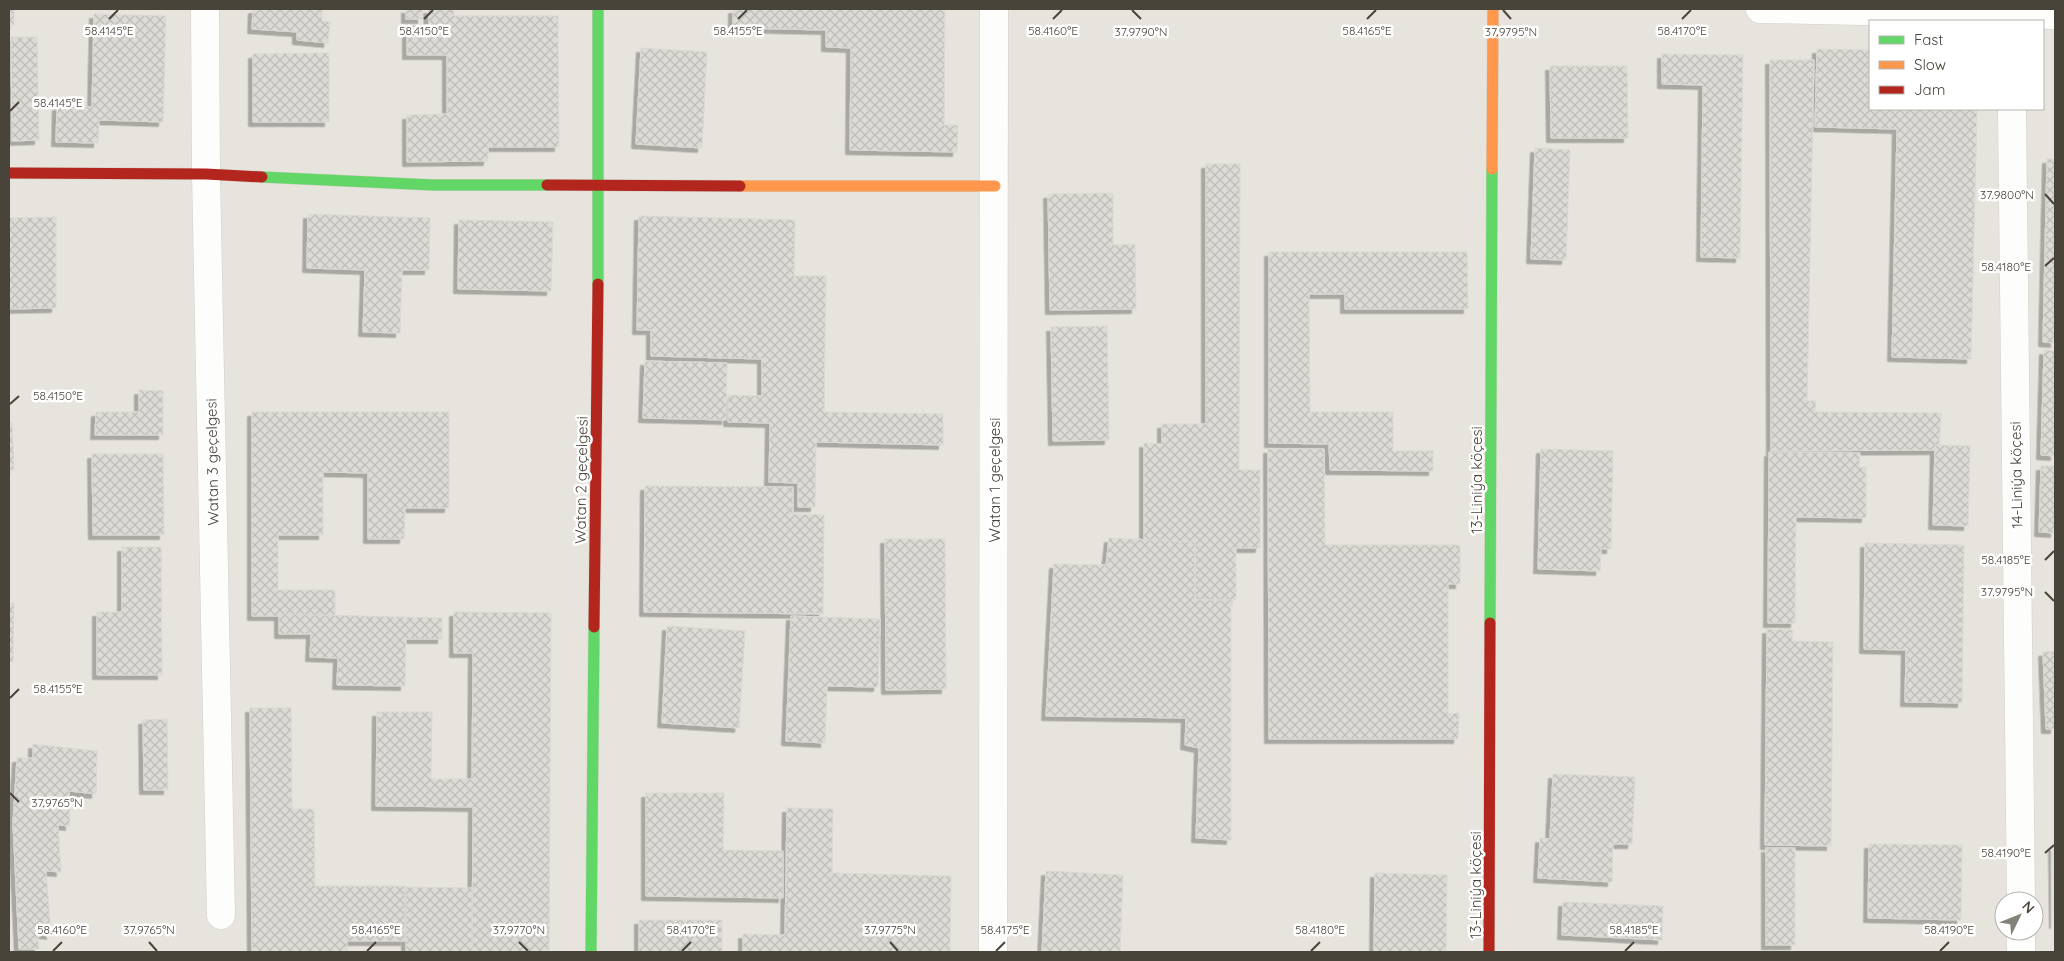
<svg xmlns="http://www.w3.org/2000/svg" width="2064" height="961" font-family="Quicksand,sans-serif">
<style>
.residential{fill:#e6e4dc;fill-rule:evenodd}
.building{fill:url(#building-cross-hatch);stroke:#dbd9d4;filter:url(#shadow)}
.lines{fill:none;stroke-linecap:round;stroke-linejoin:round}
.street-casing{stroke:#d1d0cc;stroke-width:29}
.fast-casing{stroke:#d2cfc5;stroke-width:12}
.slow-casing{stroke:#d2cfc5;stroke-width:12}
.jam-casing{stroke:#d2cfc5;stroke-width:12}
.street{stroke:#fdfdfc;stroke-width:28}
.fast{stroke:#63d668;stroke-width:11}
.slow{stroke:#ff974d;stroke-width:11}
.jam{stroke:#b3261e;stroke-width:11}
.ticks{fill:none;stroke:#49443a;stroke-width:2}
.labels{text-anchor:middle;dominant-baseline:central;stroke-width:5;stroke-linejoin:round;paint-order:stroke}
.street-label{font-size:15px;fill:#49443a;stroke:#fff}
.ticks-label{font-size:12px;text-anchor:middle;fill:#49443a;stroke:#fff;stroke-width:5;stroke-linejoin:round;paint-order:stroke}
</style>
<defs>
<pattern id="building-cross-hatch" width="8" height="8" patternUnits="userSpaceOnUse" patternTransform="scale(1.25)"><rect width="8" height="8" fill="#dddbd6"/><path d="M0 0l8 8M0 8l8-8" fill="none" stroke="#bfbdb8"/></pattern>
<filter id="shadow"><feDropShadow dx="-4.5" dy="4.5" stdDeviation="0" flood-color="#0004"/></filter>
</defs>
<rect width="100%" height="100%" fill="#f3f2ee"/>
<path class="residential" d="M9,9H2055V952H9ZM1870,21H2043V109H1870ZM2004,901H2034V931H2004Z"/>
<g class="building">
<rect x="9" y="9" width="5" height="16"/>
<polygon points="253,9 322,9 322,21 330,22 328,43 297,40 297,32 252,29"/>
<rect x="406" y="9" width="16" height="10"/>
<polygon points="428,9 454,9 454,16 558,16 559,147 488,147 488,161 407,162 407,115 447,114 447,55 407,55 407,25 429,25"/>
<polygon points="733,9 945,9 944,125 958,125 957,152 850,150 851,48 826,47 826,30 733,28"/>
<polygon points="94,14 166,16 163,122 99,120 98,143 56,142 57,106 92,107"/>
<polygon points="11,37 37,37 39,140 12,141"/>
<polygon points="641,48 707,52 702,148 636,144"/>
<polygon points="1817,49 1870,50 1870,109 1977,109 1971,359 1892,357 1897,129 1815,127"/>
<polygon points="329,53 329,122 253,122 253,54"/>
<polygon points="1662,54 1743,55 1740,258 1701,257 1703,85 1662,84"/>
<polygon points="1770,60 1814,60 1807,401 1816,401 1815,412 1941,413 1939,450 1771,451"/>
<polygon points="1550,66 1627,66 1628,138 1551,138"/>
<polygon points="1535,148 1570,150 1566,260 1531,259"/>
<polygon points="2047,159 2055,159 2055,343 2043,342"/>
<polygon points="1206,164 1240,164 1239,470 1260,470 1260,548 1236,548 1236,600 1195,600 1195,542 1144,542 1144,443 1162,444 1162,424 1206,424"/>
<polygon points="1113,193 1113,245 1135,244 1136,309 1050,310 1048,194"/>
<polygon points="308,214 430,218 429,270 402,270 400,333 363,332 365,270 307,268"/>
<polygon points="639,216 795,220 794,276 826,276 824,412 943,414 943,445 816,442 815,507 798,507 798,483 769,482 770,423 728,422 728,395 762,396 762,359 651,356 651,330 637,330"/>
<polygon points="56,217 56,308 9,309 9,218"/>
<polygon points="459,220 553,222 551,291 458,289"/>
<polygon points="1269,252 1467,252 1468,309 1345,309 1345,294 1309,294 1310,412 1393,412 1393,451 1433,451 1433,471 1330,470 1329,444 1269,443"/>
<polygon points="1107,326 1109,440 1053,441 1051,327"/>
<polygon points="2044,350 2055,351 2055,456 2041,455"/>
<polygon points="645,361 727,363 726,420 643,418"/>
<polygon points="139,390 163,391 163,435 95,435 96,412 139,412"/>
<polygon points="252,412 449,412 449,508 405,508 404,539 368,539 368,473 323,472 323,535 278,535 278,590 335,590 335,616 252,616"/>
<polygon points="9,422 12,422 14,470 9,470"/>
<polygon points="1935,445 1970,446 1968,526 1933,525"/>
<polygon points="1268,449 1324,449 1325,545 1460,545 1460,584 1448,584 1448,714 1459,713 1458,739 1269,739"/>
<polygon points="1541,449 1613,451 1611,549 1601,549 1600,571 1538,569"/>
<polygon points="1769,452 1860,453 1859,468 1866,467 1866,518 1796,517 1795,623 1768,623"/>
<polygon points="92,454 163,454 164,535 93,535"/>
<polygon points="2041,466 2055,466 2055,533 2039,532"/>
<polygon points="645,486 793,487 793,514 824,515 823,614 644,612"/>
<polygon points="1109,538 1195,542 1195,600 1231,600 1231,840 1196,838 1199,748 1185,745 1186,718 1046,716 1054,564 1106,565"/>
<polygon points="885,539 945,539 946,689 886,690"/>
<polygon points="1865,543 1964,545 1962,703 1905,702 1906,650 1864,649"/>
<polygon points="122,547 161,547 162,675 97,675 97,612 122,612"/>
<polygon points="9,603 14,603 13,662 9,661"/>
<polygon points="454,612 551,613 549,952 472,952 473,807 376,806 377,712 432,712 431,779 472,779 473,653 454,653"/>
<polygon points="279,614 442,618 442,639 406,639 405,686 337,685 338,658 310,657 311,634 279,634"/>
<polygon points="791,616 880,619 878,687 827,686 825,743 786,741"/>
<polygon points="667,626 745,631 739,728 662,723"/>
<polygon points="1767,629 1793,630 1792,641 1833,642 1831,846 1765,845"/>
<polygon points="2055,651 2055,729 2046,729 2043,652"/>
<polygon points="250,708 291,708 292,809 314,809 315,886 405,886 405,941 347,941 347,952 252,952"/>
<polygon points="167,719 168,790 144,790 143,720"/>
<polygon points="33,744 97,751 96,794 69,791 70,826 58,825 61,872 46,871 51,935 38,933 39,949 19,949 13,823 17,758 33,758"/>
<polygon points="1553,774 1635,777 1632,844 1613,844 1612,882 1538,878 1540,838 1550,839"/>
<polygon points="646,793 724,793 723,850 783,851 783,898 646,896"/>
<polygon points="787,808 833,809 832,873 951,876 950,952 743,952 743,934 785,935"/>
<polygon points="1869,844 1962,845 1961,920 1868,918"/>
<polygon points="2053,846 2055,846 2055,924 2054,924"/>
<rect x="1766" y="848" width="29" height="97"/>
<polygon points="1046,871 1123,875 1120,952 1042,952"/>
<polygon points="1375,873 1447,875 1446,952 1374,952"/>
<polygon points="406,887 472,888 472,952 406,952"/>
<polygon points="1563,902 1663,906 1662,940 1562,935"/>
<rect x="639" y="920" width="83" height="32"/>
</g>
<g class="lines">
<g class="street-casing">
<g id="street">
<polyline points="205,9 206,174 221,915"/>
<polyline points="1760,9 2055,15"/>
<polyline points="2012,109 2021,901"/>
<polyline points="2021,931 2021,952"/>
<polyline points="993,952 994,9"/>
</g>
</g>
<g class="fast-casing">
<g id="fast">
<polyline points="262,177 433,185 547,185"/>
<polyline points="598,284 598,9"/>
<polyline points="1490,623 1492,169"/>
<polyline points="591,952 594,627"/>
</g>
</g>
<g class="slow-casing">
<g id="slow">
<polyline points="1492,169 1493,9"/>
<polyline points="740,186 995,186"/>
</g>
</g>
<g class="jam-casing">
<g id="jam">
<polyline points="9,173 206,174 262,177"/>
<polyline points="547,185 740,186"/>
<polyline points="594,627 598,284"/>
<polyline points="1489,952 1490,623"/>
</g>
</g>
<use href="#street" class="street"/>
<use href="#fast" class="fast"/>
<use href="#slow" class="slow"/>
<use href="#jam" class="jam"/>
</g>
<path class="ticks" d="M1132,10L1141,19M1503,10L1511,19M109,19L118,10M424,19L433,10M738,19L747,10M1053,19L1062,10M1367,19L1376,10M1682,19L1691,10M10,111L19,102M2045,194L2054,204M2045,266L2054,258M10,404L19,396M2045,560L2054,551M2045,592L2054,601M10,698L19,689M10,793L19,802M2045,853L2054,845M149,942L157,951M519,942L528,951M890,942L898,951M53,951L62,942M367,951L376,942M682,951L691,942M996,951L1005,942M1311,951L1320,942M1625,951L1634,942M1940,951L1949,942"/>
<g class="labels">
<g class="street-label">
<text transform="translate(212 462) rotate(-91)">Watan 3 geçelgesi</text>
<text transform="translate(2016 475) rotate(-91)">14-Liniýa köçesi</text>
<text transform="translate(581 480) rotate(-89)">Watan 2 geçelgesi</text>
<text transform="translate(994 480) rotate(-90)">Watan 1 geçelgesi</text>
<text transform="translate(1476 480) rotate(-90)">13-Liniýa köçesi</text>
<text transform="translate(1475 885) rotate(-90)">13-Liniýa köçesi</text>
</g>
</g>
<g class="ticks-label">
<text x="109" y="35">58.4145°E</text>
<text x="424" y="35">58.4150°E</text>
<text x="738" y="35">58.4155°E</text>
<text x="1053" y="35">58.4160°E</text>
<text x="1367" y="35">58.4165°E</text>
<text x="1682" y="35">58.4170°E</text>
<text x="1141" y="36">37.9790°N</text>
<text x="1511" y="36">37.9795°N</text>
<text x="58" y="107">58.4145°E</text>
<text x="2007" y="199">37.9800°N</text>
<text x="2006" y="271">58.4180°E</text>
<text x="58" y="400">58.4150°E</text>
<text x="2006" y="564">58.4185°E</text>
<text x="2007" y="596">37.9795°N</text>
<text x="58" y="693">58.4155°E</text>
<text x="57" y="807">37.9765°N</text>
<text x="2006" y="857">58.4190°E</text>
<text x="149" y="934">37.9765°N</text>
<text x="519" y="934">37.9770°N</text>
<text x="890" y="934">37.9775°N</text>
<text x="62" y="934">58.4160°E</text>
<text x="376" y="934">58.4165°E</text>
<text x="691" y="934">58.4170°E</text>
<text x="1005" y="934">58.4175°E</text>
<text x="1320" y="934">58.4180°E</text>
<text x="1634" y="934">58.4185°E</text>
<text x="1949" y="934">58.4190°E</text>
</g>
<rect width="2064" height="961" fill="none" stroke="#49443a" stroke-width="20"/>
<rect x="1869" y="20" width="175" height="90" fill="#ffffff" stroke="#b6b4b0"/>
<rect x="1879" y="36" width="25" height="8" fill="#63d668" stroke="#b6b4b0"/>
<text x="1914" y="45" font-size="15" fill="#49443a">Fast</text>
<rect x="1879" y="61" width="25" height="8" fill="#ff974d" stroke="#b6b4b0"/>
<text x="1914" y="70" font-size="15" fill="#49443a">Slow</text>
<rect x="1879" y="86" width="25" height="8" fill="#b3261e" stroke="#b6b4b0"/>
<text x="1914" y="95" font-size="15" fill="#49443a">Jam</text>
<g transform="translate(2019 916) rotate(47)"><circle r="24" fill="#ffffff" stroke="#b6b4b0"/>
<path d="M0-4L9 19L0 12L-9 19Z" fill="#848179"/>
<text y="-8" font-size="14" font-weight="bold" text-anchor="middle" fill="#49443a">N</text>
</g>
</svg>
